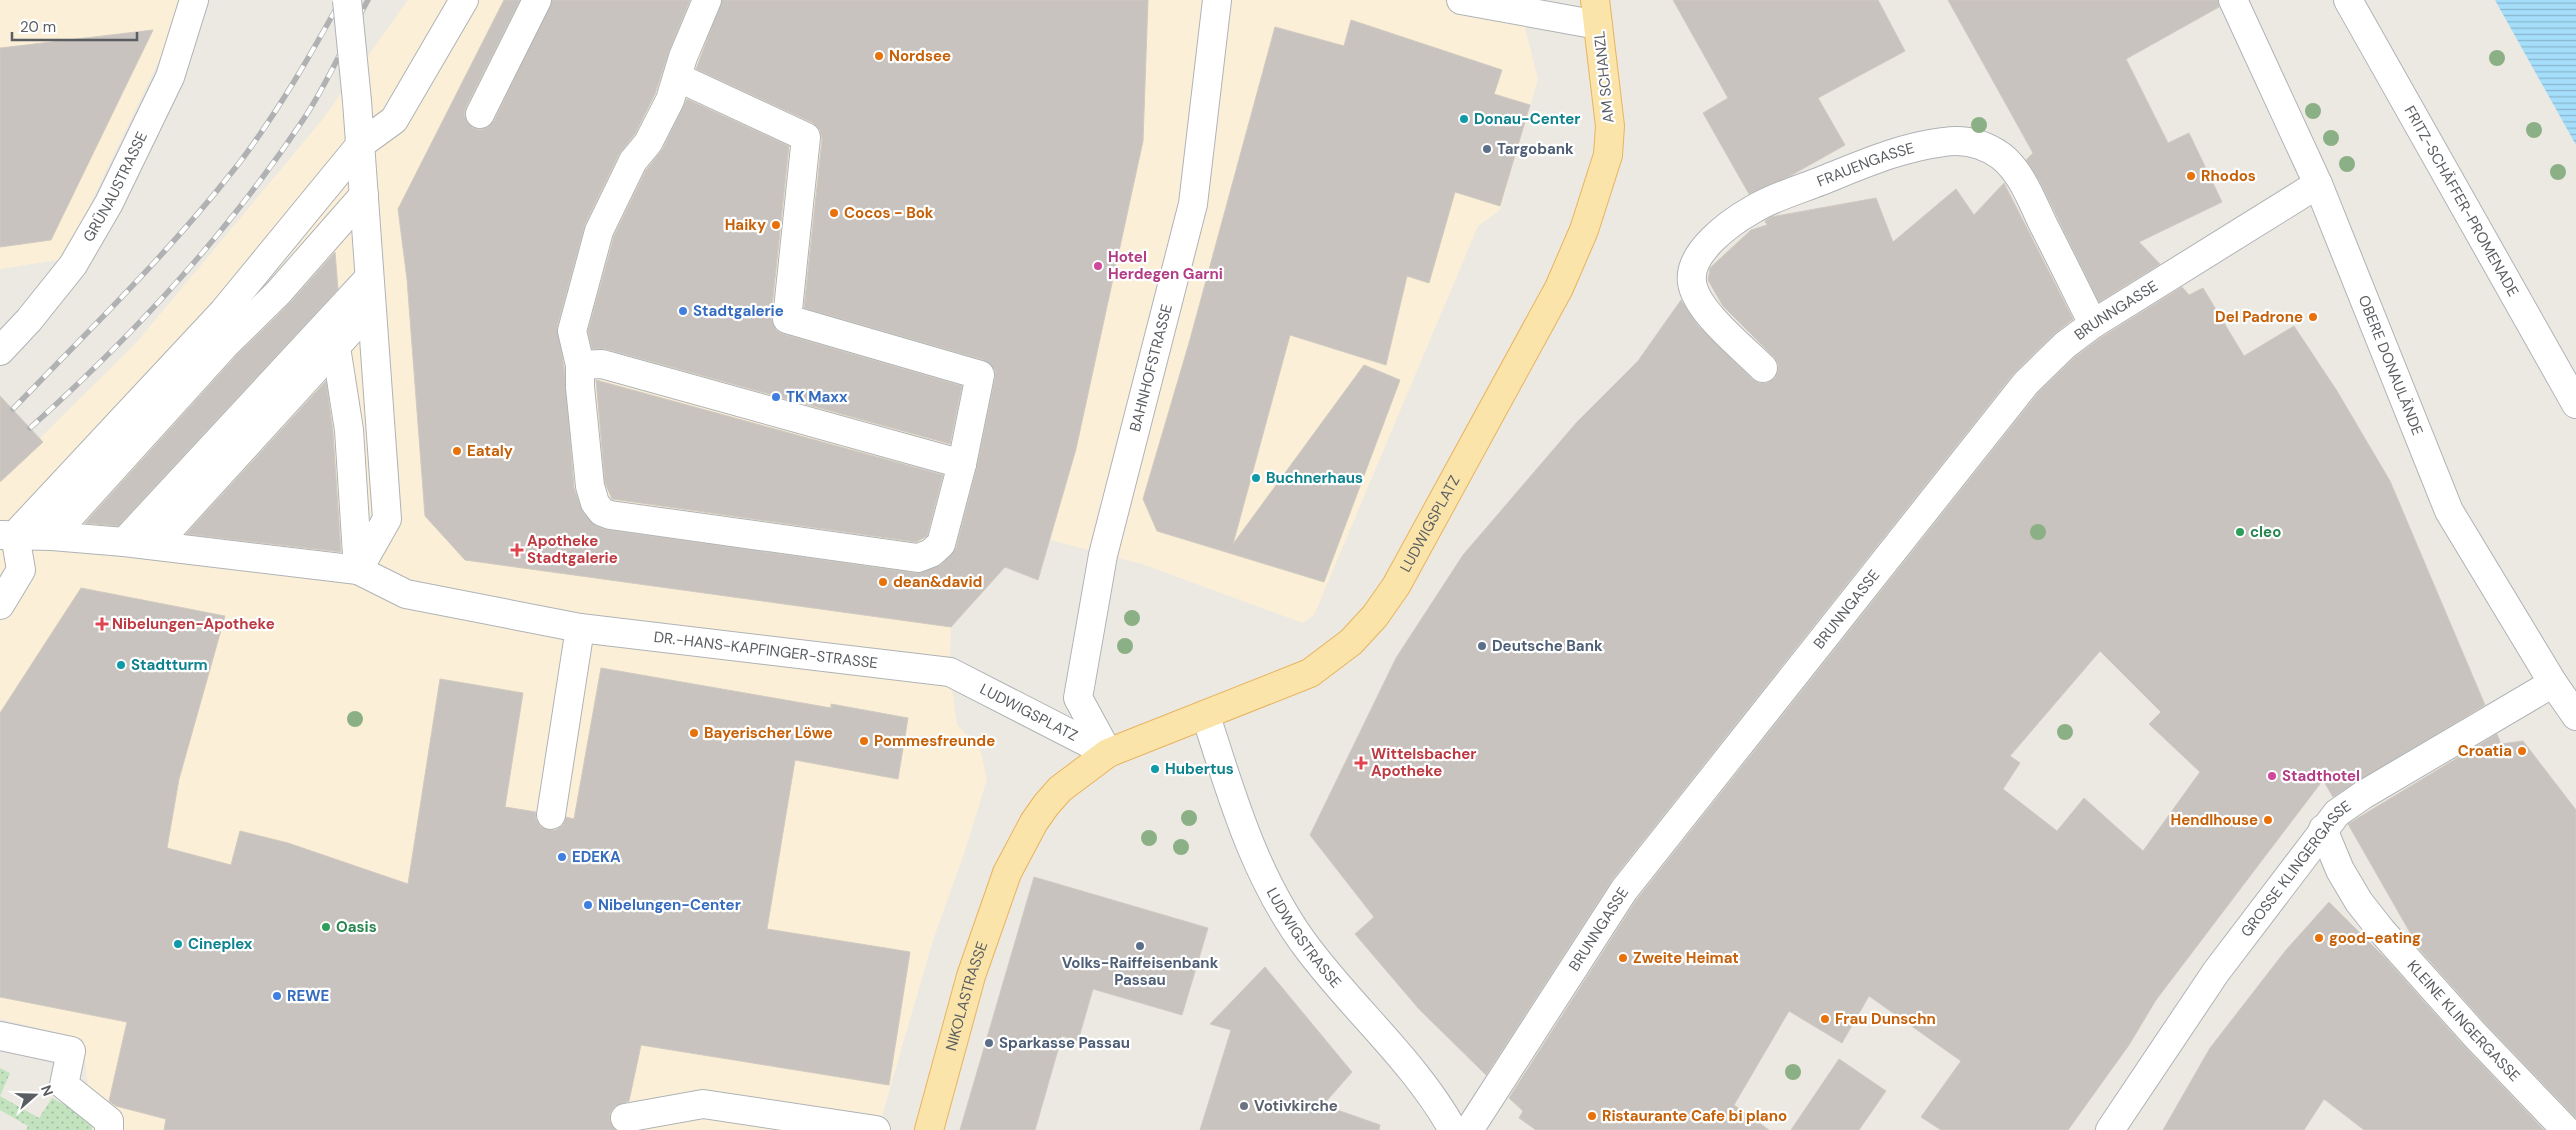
<svg xmlns="http://www.w3.org/2000/svg" width="2576" height="1130" font-family="'DM Sans',sans-serif">
<style>
.commercial{fill:#fbefd7}
.grass{fill:url(#grass-dots)}
.water{fill:url(#water-rules)}
.building{fill:#c8c3bf;stroke:#d0cac0;fill-rule:evenodd}
.lines{fill:none;stroke-linecap:round;stroke-linejoin:round}
.minor-casing{stroke:#afb3b6;stroke-width:30}
.major-casing{stroke:#e8b35e;stroke-width:30}
.minor{stroke:#fff;stroke-width:28}
.major{stroke:#fae4a9;stroke-width:28}
.rail-casing{stroke:#b0b1b2;stroke-width:5.5}
.rail{stroke:#fff;stroke-width:4;stroke-dasharray:11;stroke-linecap:butt}
.minor-bridge-casing{stroke:#afb3b6;stroke-width:30;stroke-linecap:butt}
.minor-bridge{stroke:#fff;stroke-width:28}
.tree{fill:#8cb085}
.food-dot{fill:#e8710a;stroke:#fff;stroke-width:2}
.culture-dot{fill:#0f9aa8;stroke:#fff;stroke-width:2}
.service-dot{fill:#5c6f8a;stroke:#fff;stroke-width:2}
.hotel-dot{fill:#d1479c;stroke:#fff;stroke-width:2}
.shop-dot{fill:#3f7fe0;stroke:#fff;stroke-width:2}
.leisure-dot{fill:#2e9e5b;stroke:#fff;stroke-width:2}
.health-dot{fill:#e0444e;stroke:#fff;stroke-width:2}
.worship-dot{fill:#6b7280;stroke:#fff;stroke-width:2}
.labels{text-anchor:middle;dominant-baseline:central;stroke-width:4.5;stroke-linejoin:round;paint-order:stroke}
.food-label{font-size:15px;font-weight:bold;fill:#c56008;stroke:#fff;text-anchor:start}
.street-label{font-size:15px;fill:#5a5e62;stroke:#fff}
.culture-label{font-size:15px;font-weight:bold;fill:#0d838f;stroke:#fff;text-anchor:start}
.service-label{font-size:15px;font-weight:bold;fill:#4e5e75;stroke:#fff;text-anchor:start}
.hotel-label{font-size:15px;font-weight:bold;fill:#b23c85;stroke:#fff;text-anchor:start}
.shop-label{font-size:15px;font-weight:bold;fill:#366cbe;stroke:#fff;text-anchor:start}
.leisure-label{font-size:15px;font-weight:bold;fill:#27864d;stroke:#fff;text-anchor:start}
.health-label{font-size:15px;font-weight:bold;fill:#be3a42;stroke:#fff;text-anchor:start}
.worship-label{font-size:15px;font-weight:bold;fill:#5b616d;stroke:#fff;text-anchor:start}
</style>
<defs>
<pattern id="grass-dots" width="8" height="8" patternUnits="userSpaceOnUse" patternTransform="scale(1.25)"><rect width="8" height="8" fill="#c3e3bf"/><path d="M2 2h.1M6 6h.1" fill="none" stroke="#a1bb9f" stroke-width="1.8" stroke-linecap="round"/></pattern>
<pattern id="water-rules" width="6" height="5" patternUnits="userSpaceOnUse" patternTransform="scale(1.25)"><rect width="6" height="5" fill="#a4defa"/><path d="M0 2.5h6" fill="none" stroke="#89b7ce"/></pattern>
</defs>
<rect width="100%" height="100%" fill="#ece9e2"/>
<g class="commercial">
<polygon points="0,0 178,0 176,25 64,259 0,269"/>
<polygon points="408,0 1518,0 1538,79 1500,210 1478,226 1314,615 1303,623 1142,564 1050,540 1041,572 1006,566 951,627 950,672 957,725 980,749 987,779 965,851 933,940 878,1130 92,1130 83,1039 0,1019 0,441 38,440 136,343 322,120"/>
</g>
<polygon class="grass" points="0,1068 10,1073 0,1096 39,1118 52,1098 93,1120 92,1130 26,1130 28,1126 0,1110"/>
<polygon class="water" points="2495,0 2576,0 2576,145"/>
<g class="building">
<polygon points="504,0 520,0 466,107 464,114 467,122 473,128 480,130 488,127 494,121 552,0 690,0 669,51 655,94 635,134 619,154 585,224 557,327 564,367 574,488 583,513 596,526 608,530 916,573 941,565 956,548 977,467 995,378 995,370 984,360 804,308 822,139 820,130 813,123 696,69 722,0 1148,0 1143,141 1076,449 1038,580 1005,567 951,627 465,560 446,539 425,516 407,279 398,209"/>
<polygon points="1673,0 1878,0 1905,51 1818,98 1845,145 1790,176 1749,194 1703,113 1728,98"/>
<polygon points="1948,0 2218,0 2219,7 2126,59 2168,143 2189,133 2222,202 2139,242 2160,264 2099,302 2040,182 2026,160 2033,153"/>
<polygon points="1351,20 1502,70 1494,94 1530,105 1500,206 1455,192 1429,283 1407,276 1386,365 1290,335 1233,544 1364,365 1400,380 1324,582 1157,531 1143,499 1189,343 1275,27 1344,46"/>
<polygon points="153,30 51,240 0,247 0,48"/>
<polygon points="687,99 789,146 771,317 776,330 783,334 962,386 950,444 606,349 592,349 588,331 614,236 646,170 662,150"/>
<polygon points="2004,183 2073,319 2054,334 2014,373 1612,880 1486,1075 1419,1009 1355,934 1374,917 1310,835 1396,658 1463,555 1577,422 1638,361 1681,300 1699,327 1752,379 1759,383 1767,383 1775,378 1778,371 1778,364 1774,357 1723,306 1708,280 1710,268 1751,230 1767,225 1765,221 1771,217 1876,198 1893,242 1956,189 1974,215"/>
<polygon points="335,252 338,289 118,526 85,523 236,356 290,303"/>
<path d="M2182,287L2189,295L2203,288L2244,356L2294,326L2337,391L2390,481L2485,705L2333,797L2323,780L2156,1000L2129,1045L2068,1130H1941L1921,1117L1961,1061L1869,996L1842,1043L1789,1011L1734,1105L1769,1130H1536L1519,1118L1523,1111L1509,1098L1637,899L2038,393L2075,357L2102,337ZM2100,651L2161,712L2149,724L2200,772L2143,851L2084,798L2057,831L2003,789L2020,763L2010,756Z"/>
<polygon points="596,380 943,475 927,536 916,542 612,499 605,483"/>
<polygon points="326,381 333,432 341,552 186,534"/>
<polygon points="0,396 43,442 0,482"/>
<polygon points="81,588 225,616 179,779 167,848 231,865 240,831 288,843 408,884 440,679 523,693 505,807 536,812 536,820 541,827 549,830 556,830 563,825 566,817 574,819 601,668 831,708 831,704 908,718 898,779 795,760 767,929 910,952 889,1085 641,1045 629,1101 615,1106 610,1113 610,1121 616,1130 164,1130 166,1119 116,1106 109,1101 127,1022 0,997 0,713"/>
<polygon points="2497,734 2501,744 2523,741 2576,810 2576,1118 2485,1023 2420,950 2348,824"/>
<polygon points="1034,877 1208,928 1182,1015 1093,989 1078,1041 1062,1036 1035,1130 960,1130"/>
<polygon points="2329,902 2385,958 2462,1044 2544,1130 2364,1130 2324,1099 2304,1130 2163,1130 2210,1048 2286,950"/>
<polygon points="1265,967 1352,1072 1323,1105 1380,1125 1379,1130 1200,1130 1231,1030 1210,1024"/>
<polygon points="1839,1059 1886,1091 1859,1130 1791,1130"/>
</g>
<g class="lines">
<g class="minor-casing">
<g id="minor">
<polyline points="1461,0 1598,25"/>
<path id="s1" d="M2233,0L2318,184L2449,511L2553,683L2576,716"/>
<path id="s2" d="M2348,0L2576,404"/>
<polyline points="677,77 806,137 787,319 980,375 962,464 941,544 931,553 918,558 610,515 602,512 595,503 590,486 580,387 580,365 572,331 599,231 633,161 648,143 670,100 683,57 707,0"/>
<polyline points="357,101 387,519 358,570"/>
<polyline points="480,114 537,0"/>
<polyline points="336,347 349,430 358,570"/>
<path id="s3" d="M0,351L29,320L73,265L109,203L170,77L194,0"/>
<polyline points="580,365 602,364 962,464"/>
<path id="s4" d="M1763,368C1743,348 1695,310 1692,282C1688,253 1729,223 1752,210C1773,197 1798,190 1821,181C1861,165 1901,147 1944,142C1964,139 1984,144 2001,156C2022,172 2033,204 2044,226C2061,259 2077,292 2093,324"/>
<path id="s5" d="M0,535L52,536L124,542L358,570L406,594L580,628L950,672L1108,753"/>
<polyline points="15,535 224,311 361,144 394,120 464,0"/>
<polyline points="52,536 225,345 278,293 364,195"/>
<polyline points="124,542 369,278"/>
<polyline points="155,545 371,308"/>
<polyline points="0,605 21,570 15,535"/>
<path id="s6" d="M1206,716C1232,797 1256,881 1309,950C1355,1011 1415,1062 1453,1130"/>
<path id="s7" d="M1108,753L1078,698L1103,555L1193,204L1217,0"/>
<polyline points="551,815 580,628"/>
<path id="s8" d="M2323,829L2340,870L2359,902L2381,930L2474,1034L2566,1130"/>
<polyline points="0,1036 71,1051 64,1085 109,1121 109,1130"/>
<polyline points="625,1118 703,1104 876,1130"/>
<path id="s9" d="M1469,1130L1624,890L2026,383L2065,345L2093,324L2318,184"/>
<path id="s10" d="M2110,1130L2216,972L2337,813L2363,795L2553,683"/>
</g>
</g>
<g class="major-casing">
<g id="major">
<path id="s11" d="M929,1130L971,976L1007,873L1034,822L1046,805L1060,789L1108,753L1310,673L1351,642L1375,616L1396,586L1559,288L1584,230L1608,155L1610,126L1595,0"/>
</g>
</g>
<use href="#minor" class="minor"/>
<use href="#major" class="major"/>
<g class="rail-casing">
<g id="rail">
<path d="M13,409C91,328 174,248 243,158C280,108 311,54 341,0"/>
<path d="M30,428C133,336 229,232 305,117C329,80 347,38 368,0"/>
</g>
</g>
<use href="#rail" class="rail"/>
<g class="minor-bridge-casing">
<polyline id="minor-bridge" points="347,0 357,101"/>
</g>
<use href="#minor-bridge" class="minor-bridge"/>
</g>
<g class="tree">
<circle cx="2497" cy="58" r="8"/>
<circle cx="2313" cy="111" r="8"/>
<circle cx="1979" cy="125" r="8"/>
<circle cx="2534" cy="130" r="8"/>
<circle cx="2331" cy="138" r="8"/>
<circle cx="2347" cy="164" r="8"/>
<circle cx="2558" cy="172" r="8"/>
<circle cx="2038" cy="532" r="8"/>
<circle cx="1132" cy="618" r="8"/>
<circle cx="1125" cy="646" r="8"/>
<circle cx="355" cy="719" r="8"/>
<circle cx="2065" cy="732" r="8"/>
<circle cx="1189" cy="818" r="8"/>
<circle cx="1149" cy="838" r="8"/>
<circle cx="1181" cy="847" r="8"/>
<circle cx="1793" cy="1072" r="8"/>
</g>
<g class="food-dot">
<circle cx="879" cy="56" r="5"/>
<circle cx="2191" cy="176" r="5"/>
<circle cx="834" cy="213" r="5"/>
<circle cx="776" cy="225" r="5"/>
<circle cx="2313" cy="317" r="5"/>
<circle cx="457" cy="451" r="5"/>
<circle cx="883" cy="582" r="5"/>
<circle cx="694" cy="733" r="5"/>
<circle cx="864" cy="741" r="5"/>
<circle cx="2522" cy="751" r="5"/>
<circle cx="2268" cy="820" r="5"/>
<circle cx="2319" cy="938" r="5"/>
<circle cx="1623" cy="958" r="5"/>
<circle cx="1825" cy="1019" r="5"/>
<circle cx="1592" cy="1116" r="5"/>
</g>
<g class="culture-dot">
<circle cx="1464" cy="119" r="5"/>
<circle cx="1256" cy="478" r="5"/>
<circle cx="121" cy="665" r="5"/>
<circle cx="1155" cy="769" r="5"/>
<circle cx="178" cy="944" r="5"/>
</g>
<g class="service-dot">
<circle cx="1487" cy="149" r="5"/>
<circle cx="1482" cy="646" r="5"/>
<circle cx="1140" cy="946" r="5"/>
<circle cx="989" cy="1043" r="5"/>
</g>
<g class="hotel-dot">
<circle cx="1098" cy="266" r="5"/>
<circle cx="2272" cy="776" r="5"/>
</g>
<g class="shop-dot">
<circle cx="683" cy="311" r="5"/>
<circle cx="776" cy="397" r="5"/>
<circle cx="562" cy="857" r="5"/>
<circle cx="588" cy="905" r="5"/>
<circle cx="277" cy="996" r="5"/>
</g>
<g class="leisure-dot">
<circle cx="2240" cy="532" r="5"/>
<circle cx="326" cy="927" r="5"/>
</g>
<g class="health-dot">
<path d="M514.5 542.5h5v5h5v5h-5v5h-5v-5h-5v-5h5z"/>
<path d="M99.5 616.5h5v5h5v5h-5v5h-5v-5h-5v-5h5z"/>
<path d="M1358.5 755.5h5v5h5v5h-5v5h-5v-5h-5v-5h5z"/>
</g>
<circle class="worship-dot" cx="1244" cy="1106" r="5"/>
<g class="labels">
<g class="food-label">
<text x="889" y="56">Nordsee</text>
<text x="2201" y="176">Rhodos</text>
<text x="844" y="213">Cocos - Bok</text>
<text x="766" y="225" text-anchor="end">Haiky</text>
<text x="2303" y="317" text-anchor="end">Del Padrone</text>
<text x="467" y="451">Eataly</text>
<text x="893" y="582">dean&amp;david</text>
<text x="704" y="733">Bayerischer Löwe</text>
<text x="874" y="741">Pommesfreunde</text>
<text x="2512" y="751" text-anchor="end">Croatia</text>
<text x="2258" y="820" text-anchor="end">Hendlhouse</text>
<text x="2329" y="938">good-eating</text>
<text x="1633" y="958">Zweite Heimat</text>
<text x="1835" y="1019">Frau Dunschn</text>
<text x="1602" y="1116">Ristaurante Cafe bi plano</text>
</g>
<g class="street-label">
<text transform="translate(1604 77) rotate(-96)">AM SCHANZL</text>
<text stroke="none"><textPath href="#s4" startOffset="334">FRAUENGASSE</textPath></text>
<text stroke="none"><textPath href="#s3" startOffset="202">GRÜNAUSTRASSE</textPath></text>
<text stroke="none"><textPath href="#s2" startOffset="231">FRITZ-SCHÄFFER-PROMENADE</textPath></text>
<text stroke="none"><textPath href="#s9" startOffset="1049">BRUNNGASSE</textPath></text>
<text stroke="none"><textPath href="#s1" startOffset="398">OBERE DONAULÄNDE</textPath></text>
<text stroke="none"><textPath href="#s7" startOffset="401">BAHNHOFSTRASSE</textPath></text>
<text stroke="none"><textPath href="#s11" startOffset="840">LUDWIGSPLATZ</textPath></text>
<text stroke="none"><textPath href="#s9" startOffset="644">BRUNNGASSE</textPath></text>
<text stroke="none"><textPath href="#s5" startOffset="778">DR.-HANS-KAPFINGER-STRASSE</textPath></text>
<text stroke="none"><textPath href="#s5" startOffset="1052">LUDWIGSPLATZ</textPath></text>
<text stroke="none"><textPath href="#s10" startOffset="321">GROSSE KLINGERGASSE</textPath></text>
<text stroke="none"><textPath href="#s9" startOffset="239">BRUNNGASSE</textPath></text>
<text stroke="none"><textPath href="#s6" startOffset="244">LUDWIGSTRASSE</textPath></text>
<text stroke="none"><textPath href="#s11" startOffset="139">NIKOLASTRASSE</textPath></text>
<text stroke="none"><textPath href="#s8" startOffset="240">KLEINE KLINGERGASSE</textPath></text>
</g>
<g class="culture-label">
<text x="1474" y="119">Donau-Center</text>
<text x="1266" y="478">Buchnerhaus</text>
<text x="131" y="665">Stadtturm</text>
<text x="1165" y="769">Hubertus</text>
<text x="188" y="944">Cineplex</text>
</g>
<g class="service-label">
<text x="1497" y="149">Targobank</text>
<text x="1492" y="646">Deutsche Bank</text>
<text x="1140" y="963" text-anchor="middle">Volks-Raiffeisenbank<tspan x="1140" dy="17">Passau</tspan></text>
<text x="999" y="1043">Sparkasse Passau</text>
</g>
<g class="hotel-label">
<text x="1108" y="257">Hotel<tspan x="1108" dy="17">Herdegen Garni</tspan></text>
<text x="2282" y="776">Stadthotel</text>
</g>
<g class="shop-label">
<text x="693" y="311">Stadtgalerie</text>
<text x="786" y="397">TK Maxx</text>
<text x="572" y="857">EDEKA</text>
<text x="598" y="905">Nibelungen-Center</text>
<text x="287" y="996">REWE</text>
</g>
<g class="leisure-label">
<text x="2250" y="532">cleo</text>
<text x="336" y="927">Oasis</text>
</g>
<g class="health-label">
<text x="527" y="541">Apotheke<tspan x="527" dy="17">Stadtgalerie</tspan></text>
<text x="112" y="624">Nibelungen-Apotheke</text>
<text x="1371" y="754">Wittelsbacher<tspan x="1371" dy="17">Apotheke</tspan></text>
</g>
<g class="worship-label">
<text x="1254" y="1106">Votivkirche</text>
</g>
</g>
<g transform="translate(35 1095) rotate(70)" stroke="#ffffff" stroke-width="4" paint-order="stroke">
<path d="M0-4L9 19L0 12L-9 19Z" fill="#5a5e62"/>
<text y="-8" font-size="14" font-weight="bold" text-anchor="middle" fill="#5a5e62">N</text>
</g>
<path d="M12 32v8h125v-8" fill="none" stroke="#5a5e62" stroke-width="2.5"/>
<text x="20" y="32" font-size="15" fill="#5a5e62" stroke="#ffffff" stroke-width="4" paint-order="stroke">20 m</text>
</svg>
